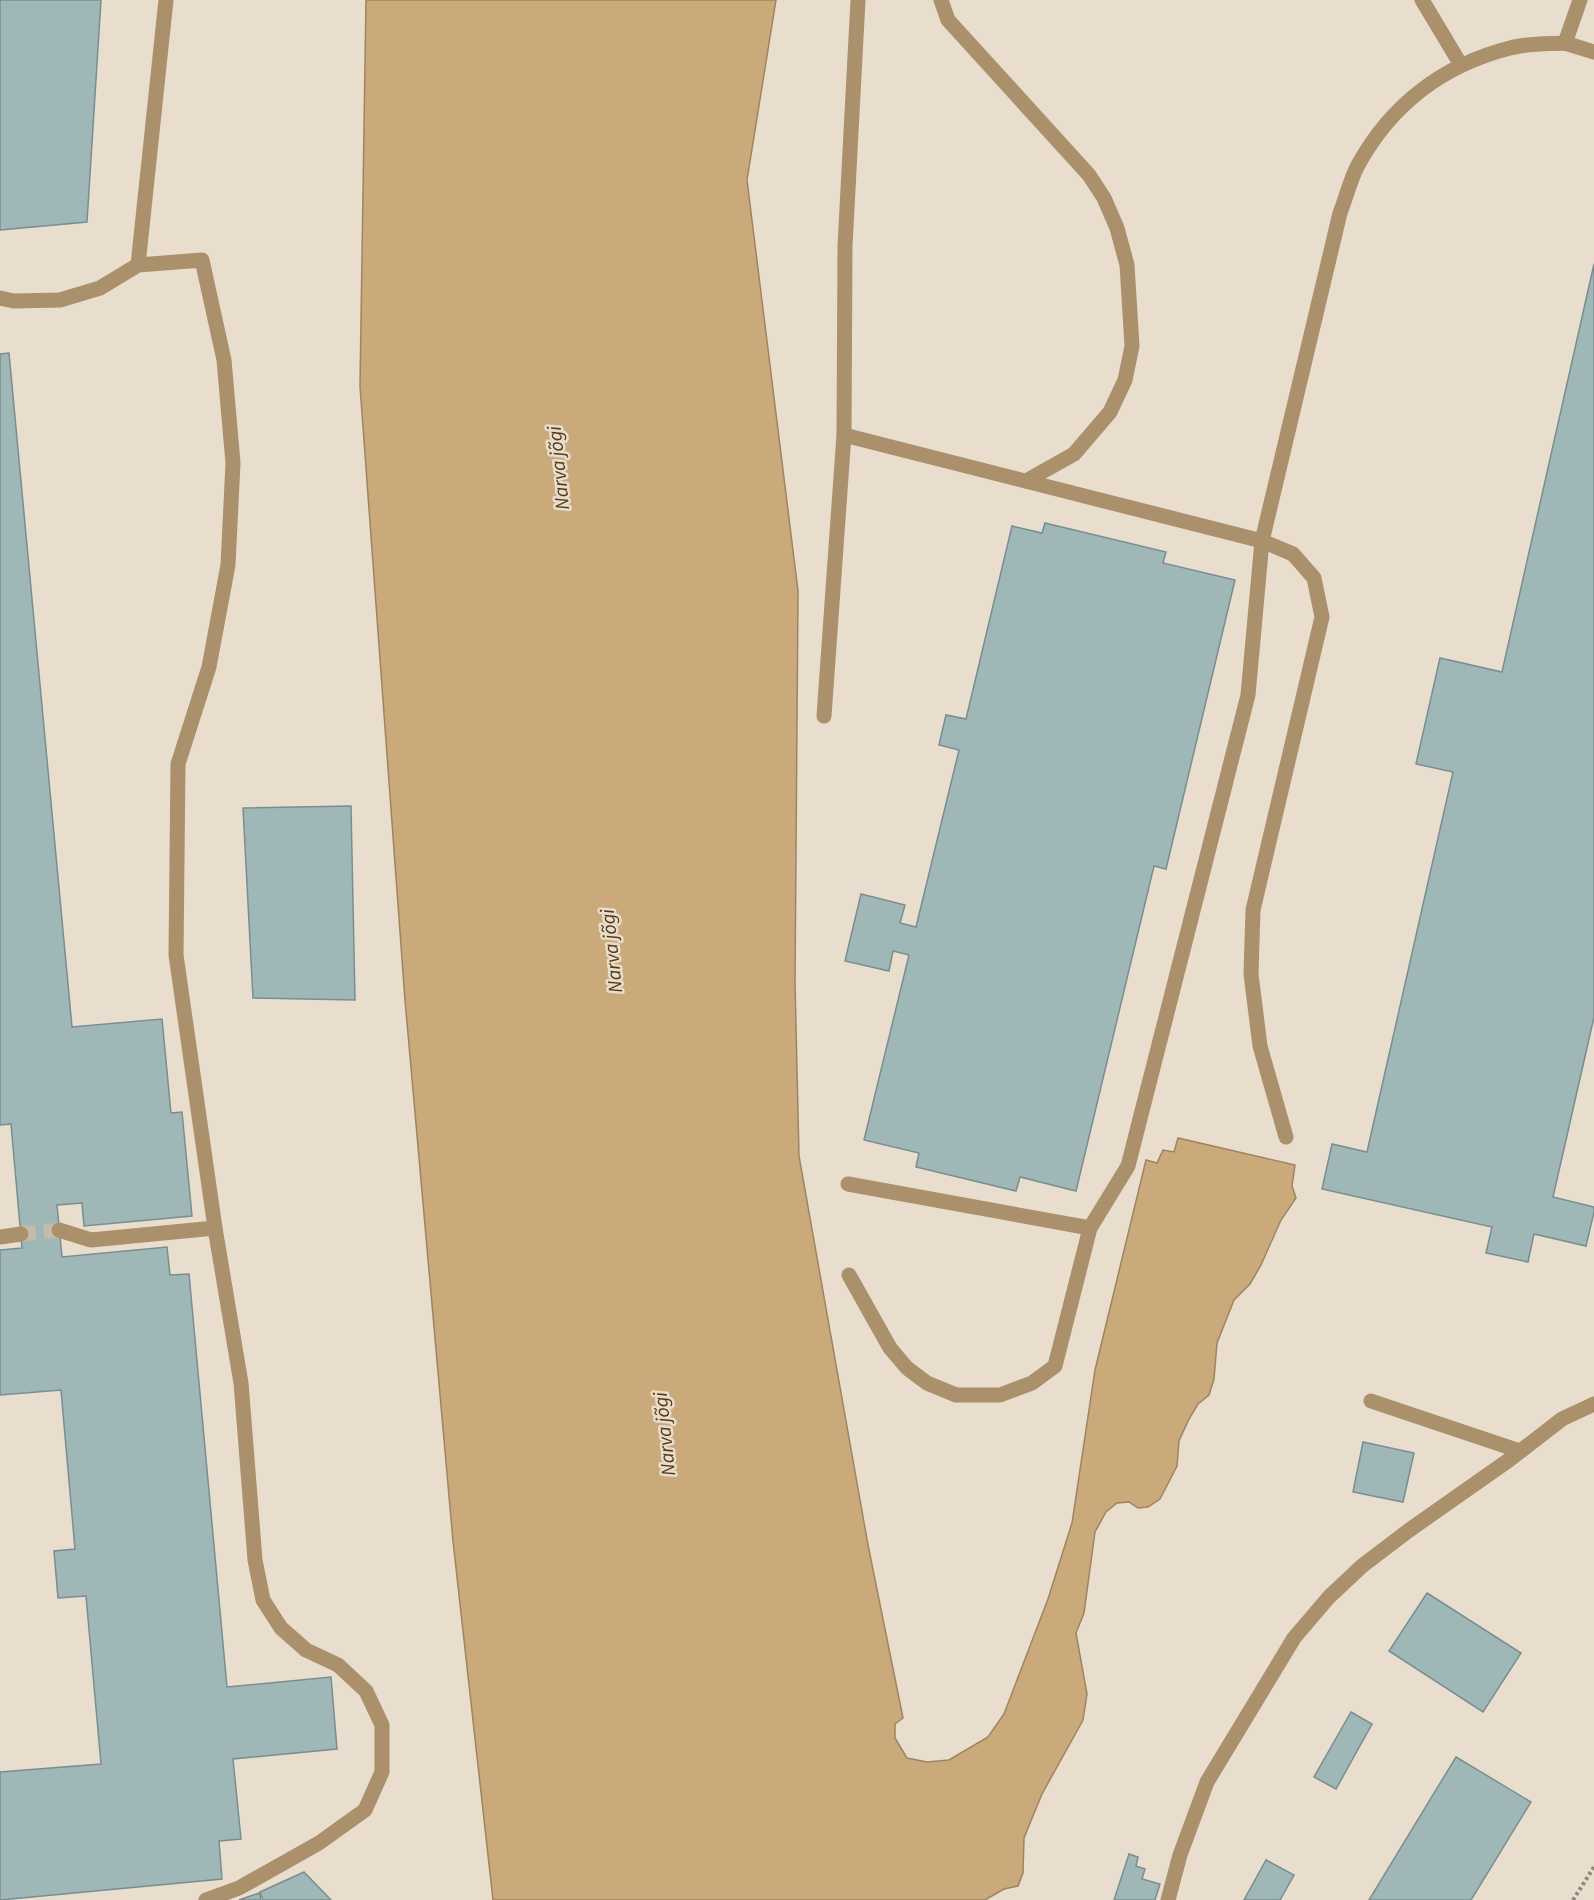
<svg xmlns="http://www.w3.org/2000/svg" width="1594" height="1900" font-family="'Source Sans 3',sans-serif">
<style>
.water{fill:#caaa7b;stroke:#9d8562;stroke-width:1.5}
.building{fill:#a0b7b8;stroke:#788e90;stroke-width:1.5}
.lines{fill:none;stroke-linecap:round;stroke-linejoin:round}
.minor-tunnel{stroke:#c5baac;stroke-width:15;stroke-dasharray:15 8;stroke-linecap:butt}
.path{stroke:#8d8579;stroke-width:4;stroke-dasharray:3 3;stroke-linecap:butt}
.minor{stroke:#aa906b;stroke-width:15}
.labels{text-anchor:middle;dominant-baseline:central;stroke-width:5;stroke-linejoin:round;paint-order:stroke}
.water-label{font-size:20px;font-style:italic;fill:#503913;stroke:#e9ddcd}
</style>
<rect width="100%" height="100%" fill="#e9ddcd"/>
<polygon class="water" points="366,0 776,0 747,180 798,591 795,982 799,1156 868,1545 903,1718 895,1724 895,1738 907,1758 927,1762 949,1760 988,1737 1004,1714 1048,1599 1072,1523 1095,1370 1146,1160 1157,1163 1163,1150 1174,1152 1178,1138 1295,1165 1292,1186 1296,1198 1281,1220 1261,1265 1250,1284 1234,1300 1217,1343 1214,1379 1209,1395 1198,1404 1189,1419 1179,1441 1177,1466 1160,1499 1148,1507 1138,1508 1129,1502 1117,1503 1106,1512 1095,1532 1084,1613 1076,1633 1087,1694 1083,1720 1042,1794 1024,1838 1023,1873 1018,1886 1004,1889 985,1900 493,1900 453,1541 405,1000 360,386"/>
<g class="building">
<polygon points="0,0 101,0 87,222 0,230"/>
<polygon points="1594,264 1594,1017 1553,1197 1594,1207 1594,1212 1586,1246 1534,1234 1528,1262 1486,1253 1492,1227 1322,1189 1332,1144 1367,1152 1453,772 1416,764 1440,658 1502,672"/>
<polygon points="9,353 72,1027 162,1019 171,1113 182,1112 192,1216 84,1226 82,1203 57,1205 62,1257 167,1247 170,1275 189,1274 227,1687 331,1677 337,1749 233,1759 241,1839 219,1841 222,1879 0,1900 0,1772 101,1764 86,1596 58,1598 54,1551 75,1549 61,1390 0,1395 0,1250 22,1248 11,1124 0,1125 0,354"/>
<polygon points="1045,523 1166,552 1163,563 1235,580 1166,869 1154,866 1076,1191 1020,1177 1016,1191 916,1167 919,1153 864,1140 909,955 893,951 889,971 845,961 861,894 905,905 900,923 916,927 959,750 939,745 946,715 966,719 1012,526 1042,533"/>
<polygon points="351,806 355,1000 253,998 243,808"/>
<polygon points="1363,1442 1414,1453 1403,1502 1353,1492"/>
<polygon points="1427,1593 1521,1653 1483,1712 1389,1651"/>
<polygon points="1351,1712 1372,1724 1336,1789 1314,1777"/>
<polygon points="1456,1757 1531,1802 1471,1900 1369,1900"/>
<polygon points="1129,1854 1138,1857 1136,1866 1145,1869 1142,1879 1160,1884 1155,1900 1114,1900"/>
<polygon points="1266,1860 1294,1875 1280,1900 1244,1900"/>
<polygon points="304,1872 331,1900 263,1900 260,1892"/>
<polygon points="259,1893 261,1900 239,1900"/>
</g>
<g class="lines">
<polyline class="minor-tunnel" points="21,1234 59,1230"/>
<polyline class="path" points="1573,1900 1594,1867"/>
<g class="minor">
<polyline points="941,0 948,20 1089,175 1104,198 1117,228 1127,265 1132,346 1125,380 1110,412 1074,454 1026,481"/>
<polyline points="1422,0 1461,65"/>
<polyline points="1580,0 1565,43 1594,52"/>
<polyline points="138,265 166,0"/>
<polyline points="0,298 14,301 60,300 100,288 138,265 202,260 224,360 233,463 228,565 209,667 178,764 176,955 215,1228 241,1383 255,1560 263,1600 281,1628 306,1650 338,1665 366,1691 382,1725 382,1772 365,1810 319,1843 239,1888 206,1900"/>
<path d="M844,435L1262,541L1340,213C1346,198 1350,180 1358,165C1391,105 1443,65 1510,48C1527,43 1548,44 1565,43"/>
<polyline points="824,716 844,435 845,246 858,0"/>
<polyline points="848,1184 1090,1228"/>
<polyline points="59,1230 91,1240 215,1228"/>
<polyline points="0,1237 21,1234"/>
<polyline points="849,1275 890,1348 907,1368 927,1383 956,1395 1000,1395 1032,1383 1055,1366 1090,1228 1128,1166 1248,695 1262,541 1293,554 1314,578 1322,617 1253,910 1251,974 1260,1046 1286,1137"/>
<polyline points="1371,1401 1520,1451"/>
<polyline points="1168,1900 1180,1855 1207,1782 1294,1638 1329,1597 1362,1566 1408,1531 1509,1460 1562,1419 1594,1404"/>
</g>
</g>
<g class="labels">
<g class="water-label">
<text transform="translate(559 468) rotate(-96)">Narva jõgi</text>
<text transform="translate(612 951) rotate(-96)">Narva jõgi</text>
<text transform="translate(665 1434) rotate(-96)">Narva jõgi</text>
</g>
</g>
</svg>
